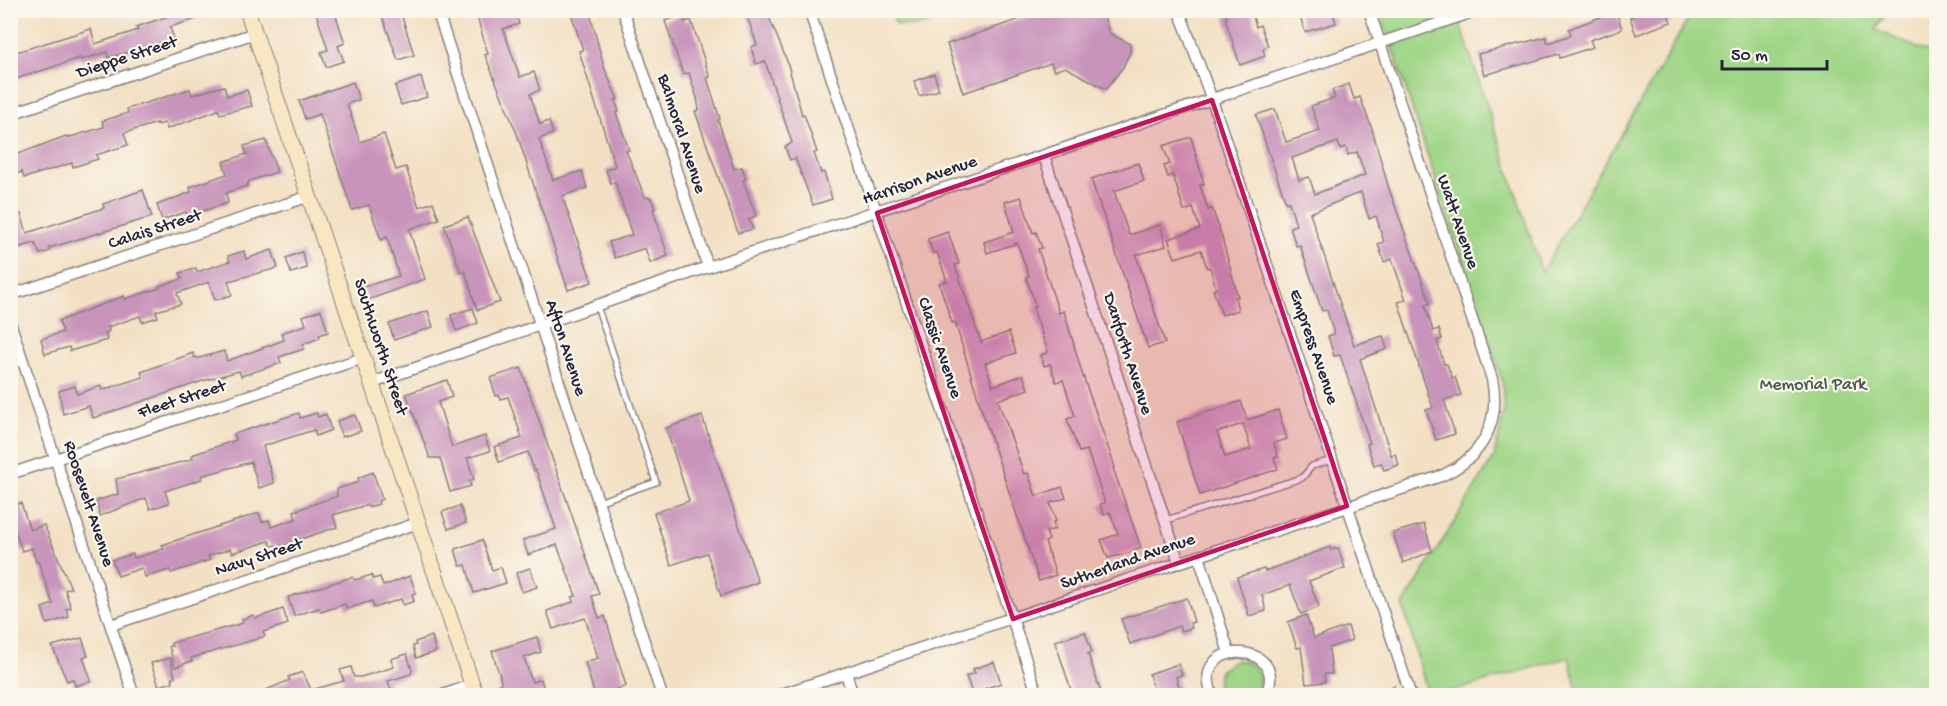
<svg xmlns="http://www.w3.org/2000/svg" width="1947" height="706" font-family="'Gochi Hand',sans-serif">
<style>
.green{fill:#9fd586;stroke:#607c60;stroke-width:1.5}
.building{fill:#c994bb;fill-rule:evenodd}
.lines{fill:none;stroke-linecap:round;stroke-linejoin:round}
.lane-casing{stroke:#8a8180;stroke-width:8}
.street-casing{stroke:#8a8180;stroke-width:13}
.secondary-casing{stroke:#8a8180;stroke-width:17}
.path{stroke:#8a8180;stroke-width:2;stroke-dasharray:4.5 4.5;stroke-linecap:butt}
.lane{stroke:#fff;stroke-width:5}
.street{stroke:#fff;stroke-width:10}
.secondary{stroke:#f9e7c3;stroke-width:15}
.marked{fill:#c2185b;fill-opacity:0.2;stroke:#c2185b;stroke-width:4.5;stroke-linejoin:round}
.labels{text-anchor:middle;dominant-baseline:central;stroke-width:4.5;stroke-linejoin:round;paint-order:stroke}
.street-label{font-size:18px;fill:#22223b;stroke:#fbf7ec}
.park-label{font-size:18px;fill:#485852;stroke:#fbf7ec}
</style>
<rect width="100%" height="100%" fill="#fbf7ec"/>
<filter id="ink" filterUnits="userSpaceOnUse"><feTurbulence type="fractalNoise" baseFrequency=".0167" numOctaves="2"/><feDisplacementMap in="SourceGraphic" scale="12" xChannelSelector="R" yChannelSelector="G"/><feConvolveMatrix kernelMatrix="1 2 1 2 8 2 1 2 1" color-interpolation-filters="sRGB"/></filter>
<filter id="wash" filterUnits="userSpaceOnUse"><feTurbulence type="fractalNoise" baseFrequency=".008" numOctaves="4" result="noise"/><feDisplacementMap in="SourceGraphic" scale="24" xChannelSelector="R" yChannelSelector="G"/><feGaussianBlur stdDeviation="1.35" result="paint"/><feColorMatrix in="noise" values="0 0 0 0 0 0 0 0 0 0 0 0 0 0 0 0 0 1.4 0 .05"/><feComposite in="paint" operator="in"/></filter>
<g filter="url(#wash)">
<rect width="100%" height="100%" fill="#f3e0c4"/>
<g class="green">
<path d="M934,10L930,23C922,26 903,27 896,24L893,16L896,11Z"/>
<polygon points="1380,11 1456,11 1542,272 1693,11 1887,11 1876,30 1936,56 1936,695 1578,695 1569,657 1440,695 1428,695 1403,605 1494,457 1504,412 1502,380"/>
<path d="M1236,660C1256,661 1266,678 1255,695H1223L1217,684L1220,671Z"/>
</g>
<g id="blocks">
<g class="building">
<polygon points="174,10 214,10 215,13 170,27 174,39 108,58 107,52 81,60 80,58 10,81 10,54 91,29 95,44 138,30 136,27 175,14"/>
<polygon points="315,10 334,10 345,43 338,46 344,61 326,67 321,52 328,50"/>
<polygon points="380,10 400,10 414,55 398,60"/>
<polygon points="475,10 514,10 519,24 503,29 520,77 534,72 540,90 530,94 540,124 549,121 553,134 539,139 553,180 582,171 587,188 562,196 592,282 568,290 517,134 485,55 488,54"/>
<polygon points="570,10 589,10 604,67 618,100 615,100 619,112 616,113 629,150 626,151 645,197 651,198 655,209 653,210 668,256 650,263 645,248 615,258 609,242 632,235 615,182 611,184 606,170 615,166 579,51 583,50"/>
<polygon points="745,10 766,10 787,61 802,115 804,114 817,152 814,153 821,173 824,172 832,199 813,205 795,158 790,160 785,147 792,143 765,61 756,64 751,47 757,45"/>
<polygon points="1032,10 1102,10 1109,33 1130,44 1130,52 1123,67 1106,89 1065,67 1054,71 1051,63 963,93 947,44 1029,16"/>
<polygon points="1225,10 1251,10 1256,27 1260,25 1268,46 1263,49 1265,56 1240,65 1225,18 1227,18"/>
<polygon points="1306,10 1332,10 1336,23 1305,32 1299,13"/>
<polygon points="1647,10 1666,10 1671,22 1636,35 1630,17"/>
<polygon points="1616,11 1622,29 1590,40 1593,47 1560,58 1559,54 1484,75 1478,54 1546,37 1548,43 1571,35 1569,29"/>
<polygon points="682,15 685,22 691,20 710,77 707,78 720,119 718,120 734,169 742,167 746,179 743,180 756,216 749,219 753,229 738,233 695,111 699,110 697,98 689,73 683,74 665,21"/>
<polygon points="934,74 939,90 919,96 914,81"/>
<polygon points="421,77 427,97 401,105 395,86"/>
<polygon points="353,82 359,100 347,104 360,142 384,134 396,170 406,167 419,207 433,202 439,219 409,229 425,279 368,300 363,287 399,276 387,237 381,240 369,205 352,210 320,114 305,119 299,101"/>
<path d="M1349,84L1354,99L1360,97L1372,129L1389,189L1430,303L1425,305L1433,331L1439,329L1442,339L1437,341L1444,364H1447L1452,378L1455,377L1461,395L1444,400L1455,434L1436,440L1426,410L1433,408L1398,302L1406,300L1392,259L1384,262L1378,244L1384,242L1376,216L1369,219L1361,192L1310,213L1354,345L1383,336L1387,349L1360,359L1391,455L1395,454L1399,465L1384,470L1381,463L1374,465L1367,444L1370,443L1340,355L1334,356L1328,336L1334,334L1327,310L1322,311L1300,245L1296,246L1290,227L1296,225L1289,202L1286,203L1256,115L1275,109L1286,142L1320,131L1311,106L1335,98L1332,90ZM1338,142L1340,149L1346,147L1348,155L1357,152L1365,175L1315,194L1309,177L1299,180L1292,158Z"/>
<polygon points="224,86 227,96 247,90 252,106 220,114 218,110 167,129 165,123 157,125 157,123 124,133 128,145 96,155 98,159 73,167 72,163 24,178 22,172 10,175 10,157 66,136 67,138 104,127 102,121 128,113 127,109 190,89 192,95"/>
<polygon points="1191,137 1204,184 1200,185 1208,210 1212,208 1221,234 1238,297 1235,298 1238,310 1222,315 1213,290 1216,289 1210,267 1207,268 1201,250 1175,258 1168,239 1200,229 1193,208 1184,211 1173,175 1168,177 1164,166 1170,164 1163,146"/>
<polygon points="266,140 277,172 249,181 247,186 226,193 228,203 188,216 186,212 162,220 157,205 191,192 190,187 227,174 223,162 247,154 244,146"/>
<polygon points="1138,163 1144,181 1114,191 1129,235 1160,225 1166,246 1136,255 1165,343 1148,348 1091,179"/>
<polygon points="143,190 152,217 49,248 50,251 40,254 35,243 10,250 10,217 21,214 27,233 104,208 103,204"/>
<polygon points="1021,197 1033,233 1036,232 1042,248 1038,249 1059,313 1064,311 1082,373 1115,467 1113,468 1141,548 1125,554 1108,558 1101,540 1118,534 1110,512 1104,515 1100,504 1105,503 1087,450 1079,452 1067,419 1075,416 1063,380 1056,382 1050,364 1044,366 1041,355 1048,352 1033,308 1036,307 1026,277 1029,276 1017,243 987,253 984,242 1014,232 1005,202"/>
<polygon points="468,217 500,302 477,310 465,271 461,273 444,225"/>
<polygon points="948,232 959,264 955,265 981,342 1009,332 1016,353 985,363 993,386 1023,375 1028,389 998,400 1024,474 1028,473 1036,496 1062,487 1066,498 1050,503 1056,521 1053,522 1055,529 1046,532 1049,540 1045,542 1056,575 1039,581 981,408 955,322 952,323 939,283 947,281 937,252 933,254 928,239"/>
<polygon points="272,250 278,268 228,281 232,295 215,300 209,282 177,293 181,304 156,311 158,317 142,322 140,316 108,327 109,331 105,333 107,340 70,351 69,347 45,354 41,339 63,332 59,321 124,296 125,299 160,288 159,286 182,279 180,273 196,268 197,272 230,261 228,256 244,251 246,259"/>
<polygon points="302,252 307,268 291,273 286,258"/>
<polygon points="473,308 478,323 456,331 451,315"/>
<polygon points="321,310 328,332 319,335 320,338 303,344 304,349 279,357 281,363 241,376 239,371 203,381 93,418 89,406 63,414 59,391 75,386 77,394 101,386 102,390 143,377 141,372 193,353 194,357 199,358 224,351 227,361 284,340 281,333 306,325 303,316"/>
<polygon points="428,311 433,327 394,340 389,324"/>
<polygon points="521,368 599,594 592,596 599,618 605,616 626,686 599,696 595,696 585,662 598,658 585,618 553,629 547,611 573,602 572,597 576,596 557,545 528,555 523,540 556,529 536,470 534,471 528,452 499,462 494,447 522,438 508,397 500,399 499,395 496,396 490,378"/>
<polygon points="447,380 452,397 438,402 452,447 485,436 490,451 467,458 474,479 469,481 471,486 450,492 440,458 430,458 406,394"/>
<path d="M1241,401L1247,420L1278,410L1287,439L1274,443L1278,457L1274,458L1278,469L1200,495L1177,422ZM1243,424L1251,449L1225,457L1217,432Z"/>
<polygon points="299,413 300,418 317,413 318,417 326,414 331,430 316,436 314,430 263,446 274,483 259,488 251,462 201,476 202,479 165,491 169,503 150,509 146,498 100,516 96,501 118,494 116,479 189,460 193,458 192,455 236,440 234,434"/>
<polygon points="355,415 361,431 342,437 337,421"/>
<polygon points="702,416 758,582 721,596 707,553 671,565 654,513 689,501 666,428"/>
<polygon points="373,472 382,499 378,501 379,504 368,507 367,505 333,515 337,527 277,547 276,545 271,546 269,541 232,553 230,549 208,556 210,560 171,573 170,570 145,577 142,568 118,576 112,560 133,554 134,558 164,549 162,545 259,513 262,522 269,520 271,527 296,519 294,511 337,496 337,489 359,482 358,478"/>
<polygon points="21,503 30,530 44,525 71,588 65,590 71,608 66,609 69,617 47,624 42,608 53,604 38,561 36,562 32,548 22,551 14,528 10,529 10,506"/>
<polygon points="460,506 466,523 448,529 442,512"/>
<polygon points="1424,524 1432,551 1403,563 1393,533"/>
<polygon points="482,540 492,570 501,567 506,583 474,593 466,565 460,566 455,549"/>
<polygon points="1330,547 1331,550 1338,548 1345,568 1309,581 1319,607 1301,614 1290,585 1262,595 1266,611 1249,616 1237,577 1264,569 1265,571"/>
<polygon points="530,568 537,587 522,592 516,573"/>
<polygon points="372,575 373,579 380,577 383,586 410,576 416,593 412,594 414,601 403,605 401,599 374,608 372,601 347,609 345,604 321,612 319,608 294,616 288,597 352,577 355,580"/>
<polygon points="1187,598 1194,622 1190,623 1192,628 1181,631 1179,626 1130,644 1121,619"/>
<polygon points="283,609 288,624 263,632 265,636 257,639 191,658 192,661 175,667 169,646 172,646 171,643 243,623 242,619 254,615 255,618 259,617"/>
<polygon points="1306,615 1314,638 1348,626 1352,640 1329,648 1332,674 1324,674 1325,682 1306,684 1301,647 1297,648 1288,622"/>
<polygon points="1085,632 1092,652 1088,654 1102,696 1073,696 1055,641"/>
<polygon points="432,636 436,652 416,658 413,646 416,645 415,642"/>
<polygon points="537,637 541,652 524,658 532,682 541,679 545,693 502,696 498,684 501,684 500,676 492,651"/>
<polygon points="82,638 88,656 83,657 91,681 75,686 73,679 67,681 52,646"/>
<polygon points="407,654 412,670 411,674 388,681 391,690 370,696 252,696 290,680 288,677 303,672 311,690 344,681 340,670 351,667 354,677 361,677 394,667 391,659"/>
<polygon points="170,658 175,677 172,678 173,682 159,686 151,663"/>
<polygon points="994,662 1001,683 972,693 966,676 975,673 973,669"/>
<polygon points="1178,664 1182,675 1176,677 1182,696 1156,696 1149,674"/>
</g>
</g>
</g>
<g filter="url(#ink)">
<use href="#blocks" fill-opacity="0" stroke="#8a8180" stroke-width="1.5"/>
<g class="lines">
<g class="lane-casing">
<g id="lane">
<polyline points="597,306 656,482 598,502"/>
<polyline points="1166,520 1302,478 1312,466 1332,460"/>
</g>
</g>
<g class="street-casing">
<g id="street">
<polyline points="437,10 662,696"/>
<polyline points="623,10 708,267"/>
<polyline points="809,10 1038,696"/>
<polyline points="1179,10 1212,100 1411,696"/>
<polyline points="10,114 255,33"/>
<polyline points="1044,156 1179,562"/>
<polyline points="10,295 310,196"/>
<polyline points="10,322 134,696"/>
<polyline points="372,383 708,267 1479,10"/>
<polyline points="10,474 363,358"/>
<polyline points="1199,556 1229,653"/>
<polyline points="111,625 418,523"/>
<polyline points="846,673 853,696"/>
<polyline points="440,696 472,685"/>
<path d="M776,696L1441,476C1482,458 1501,423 1492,379L1369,10"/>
<path d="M1213,696C1186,636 1294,641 1265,696"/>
</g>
</g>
<g class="secondary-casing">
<polyline id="secondary" points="247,10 476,696"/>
</g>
<polyline class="path" points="1376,696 1395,685"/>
<use href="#lane" class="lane"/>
<use href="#street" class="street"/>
<use href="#secondary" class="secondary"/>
</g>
</g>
<path class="marked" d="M1212,100L1347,506L1013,619L877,213Z"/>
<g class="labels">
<g class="street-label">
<text transform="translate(127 58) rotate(-18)">Dieppe Street</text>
<text transform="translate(681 134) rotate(72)">Balmoral Avenue</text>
<text transform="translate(920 181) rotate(-19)">Harrison Avenue</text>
<text transform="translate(1457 222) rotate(71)">Watt Avenue</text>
<text transform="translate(155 230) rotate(-18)">Calais Street</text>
<text transform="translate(380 347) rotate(72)">Southworth Street</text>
<text transform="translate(1313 347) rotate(71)">Empress Avenue</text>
<text transform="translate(565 348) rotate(72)">Afton Avenue</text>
<text transform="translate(939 348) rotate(71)">Classic Avenue</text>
<text transform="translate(1127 354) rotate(72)">Danforth Avenue</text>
<text transform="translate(182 400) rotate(-18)">Fleet Street</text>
<text transform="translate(88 504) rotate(72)">Roosevelt Avenue</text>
<text transform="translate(259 558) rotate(-18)">Navy Street</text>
<text transform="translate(1128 562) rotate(-19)">Sutherland Avenue</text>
</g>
<g class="park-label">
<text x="1813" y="385">Memorial Park</text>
</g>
</g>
<rect width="1947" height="706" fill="none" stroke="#fbf7ec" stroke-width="36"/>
<path d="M1722 60v9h105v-9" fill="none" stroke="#22223b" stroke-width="3"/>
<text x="1731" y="60" font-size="18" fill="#22223b" stroke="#fbf7ec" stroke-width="4.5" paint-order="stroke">50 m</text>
</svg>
